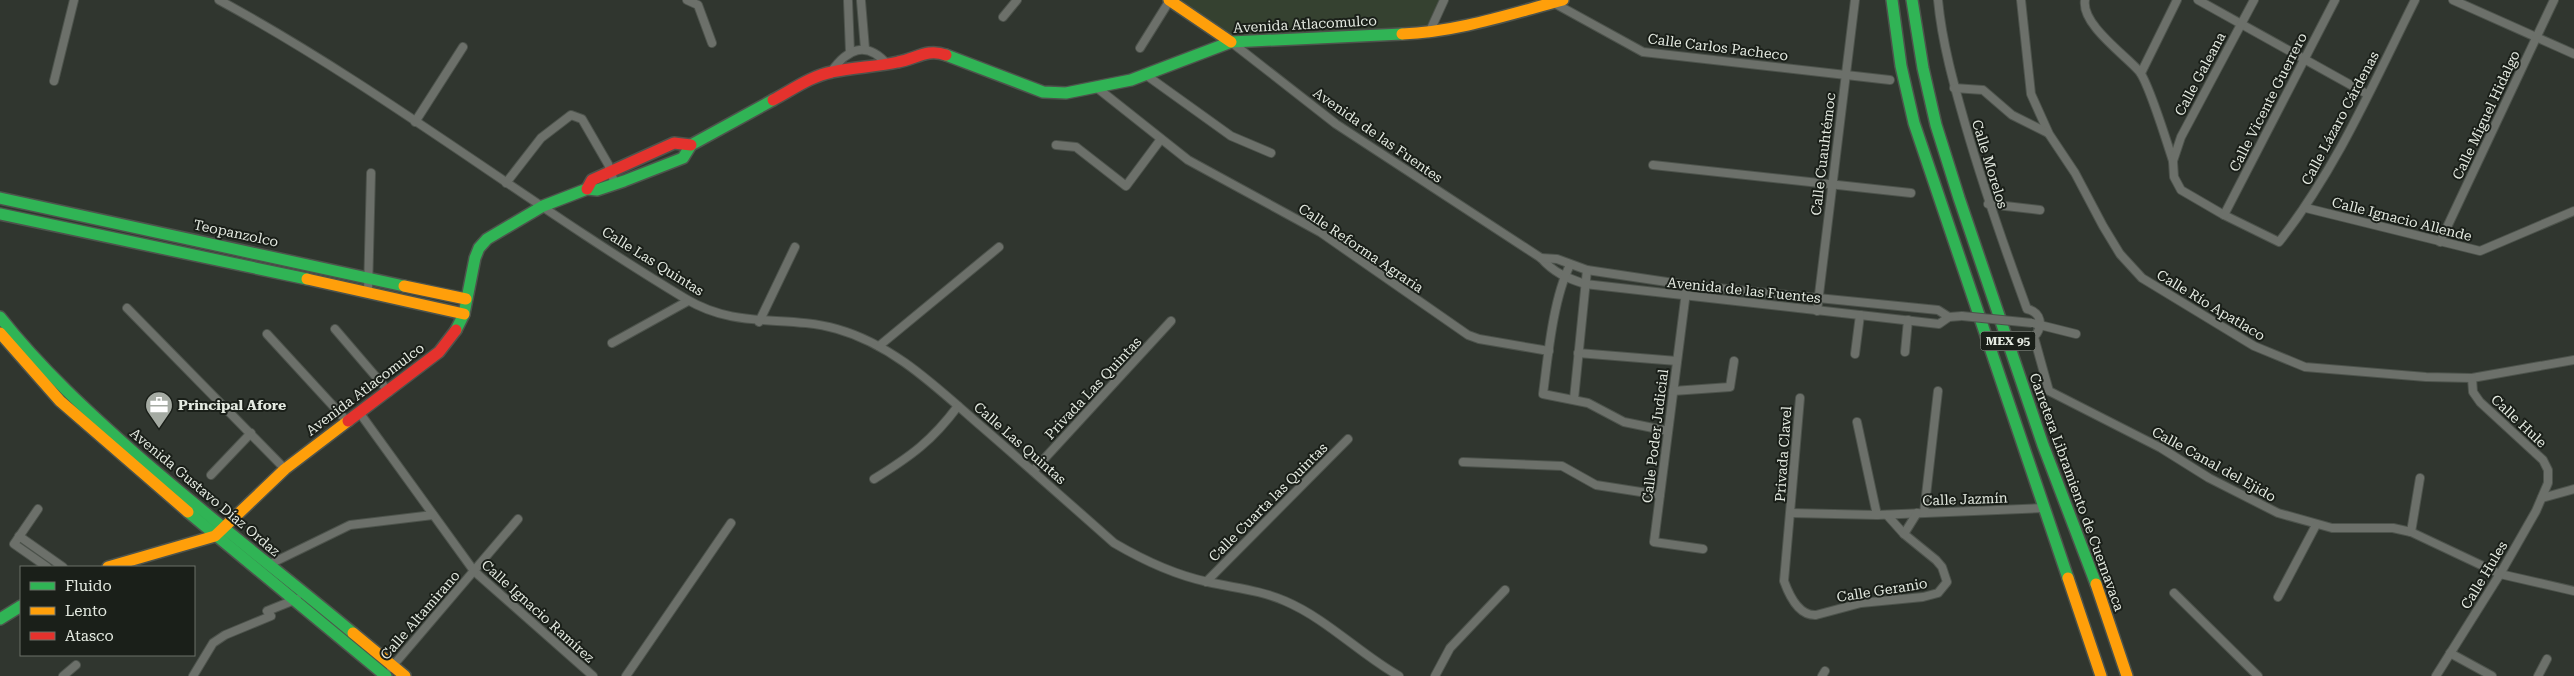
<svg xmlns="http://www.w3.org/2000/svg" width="2574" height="676" font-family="'Roboto Serif',serif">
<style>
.built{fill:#354130}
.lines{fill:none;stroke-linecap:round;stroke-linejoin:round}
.street-casing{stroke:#4d534c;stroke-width:10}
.fast-casing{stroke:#4d534c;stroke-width:14}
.slow-casing{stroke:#4d534c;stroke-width:14}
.jam-casing{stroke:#4d534c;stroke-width:14}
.street{stroke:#6c706a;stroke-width:8}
.fast{stroke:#30b455;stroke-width:11}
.slow{stroke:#ff9f0a;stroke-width:11}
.jam{stroke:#e5322d;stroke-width:11}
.street-bridge-casing{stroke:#4d534c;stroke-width:10;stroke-linecap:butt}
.street-bridge{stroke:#6c706a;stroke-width:8}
.labels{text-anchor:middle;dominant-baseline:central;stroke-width:4;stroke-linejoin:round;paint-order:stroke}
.shield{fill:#1a1f19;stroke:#a7ada5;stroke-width:1}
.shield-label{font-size:12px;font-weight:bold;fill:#e4eae1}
.street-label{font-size:14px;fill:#e4eae1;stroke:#1a1f19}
.poi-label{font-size:14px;font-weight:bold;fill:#e4eae1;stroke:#1a1f19;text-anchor:start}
</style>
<rect width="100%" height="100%" fill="#30362f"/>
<polygon class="built" points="1177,0 1441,0 1427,32 1241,42"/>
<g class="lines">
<g class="street-casing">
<g id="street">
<path d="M219,0C381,88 528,204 686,299C738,330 784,314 837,329C894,345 937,388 981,426C1026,465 1070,504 1114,543C1143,560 1175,575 1208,582C1234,588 1260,590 1285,601C1327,619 1360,654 1399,676"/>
<polyline points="687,0 698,5 712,43"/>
<path d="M1938,0C1942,43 1954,85 1966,127C1984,189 2005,249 2027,309C2041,312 2044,326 2034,337L2049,391L2161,448L2209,478L2278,513L2332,528H2393L2411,532L2500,574L2574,591"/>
<polyline points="2021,0 2031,94 2049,134 2075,173 2103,226 2120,254 2142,278 2254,346 2305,367 2426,377 2472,378 2574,360"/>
<path d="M2085,0C2081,24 2124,54 2139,71C2149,83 2167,143 2173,161"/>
<polyline points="2198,0 2367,94"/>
<path d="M2254,0L2181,137L2173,161L2174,177L2181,190L2224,215L2279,242C2336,170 2374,82 2415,0"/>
<polyline points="2453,0 2574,54"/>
<polyline points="848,1 850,52"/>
<polyline points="861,1 865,49"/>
<polyline points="1554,3 1643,52 1890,80"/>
<polyline points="1003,17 1017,0"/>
<polyline points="1429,33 1444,0"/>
<path d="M1231,42L1336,124L1541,258C1554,273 1567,278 1585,284L1939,324L1949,317L1962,316"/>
<polyline points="1140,48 1170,0"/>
<path d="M831,72C847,49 866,40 887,64"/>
<polyline points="2141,73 2177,0"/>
<polyline points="1146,75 1231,136 1271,153"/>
<polyline points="54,81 74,0"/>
<polyline points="1096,87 1188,160 1320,232 1468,335 1479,339 1549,351"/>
<polyline points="1954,88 1983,90 2012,115 2048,133"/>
<polyline points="415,122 463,47"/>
<polyline points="1056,145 1076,147 1126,186 1161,139"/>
<polyline points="1653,165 1911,193"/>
<polyline points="506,183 541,138 571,115 582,119 608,164 615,184"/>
<polyline points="1988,204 2040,210"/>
<polyline points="2306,208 2480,251 2574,211"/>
<polyline points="2224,215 2335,0"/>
<polyline points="2440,242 2554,0"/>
<polyline points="1541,258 1557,259 1587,270 1687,285 1938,310 1949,317"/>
<path d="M1570,265C1553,299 1548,356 1543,394L1588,403L1624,422L1668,431"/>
<polyline points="368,292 371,173"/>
<polyline points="1686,292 1654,542 1703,549"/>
<polyline points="127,308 285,469"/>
<polyline points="1817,311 1855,0"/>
<polyline points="759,322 795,247"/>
<polyline points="2036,324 2076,334"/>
<polyline points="335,329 389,392"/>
<polyline points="267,334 346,420"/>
<polyline points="612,343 688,301"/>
<polyline points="879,346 999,247"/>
<polyline points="1905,352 1908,320"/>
<polyline points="1578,353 1677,361"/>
<polyline points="1855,354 1860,315"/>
<polyline points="1673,391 1730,387 1734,361"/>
<path d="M1800,398L1784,581C1789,595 1799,616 1816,615L1861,603L1923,597L1938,593L1947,582L1942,567L1936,560L1904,534L1887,515"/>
<polyline points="1574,399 1587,270"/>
<polyline points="359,412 474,571 593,676"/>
<polyline points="1857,422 1877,515"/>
<polyline points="1463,462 1562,466 1596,485 1660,495"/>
<polyline points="1033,471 1171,321"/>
<polyline points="211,475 251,433"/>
<path d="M874,479C911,456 932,441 958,406"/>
<polyline points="2542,498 2574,489"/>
<polyline points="38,509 14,544 47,567"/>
<polyline points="1791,513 1877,515 2044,508"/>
<polyline points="1924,513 1938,391"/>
<polyline points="2411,532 2420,478"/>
<polyline points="1904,534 1917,513"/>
<polyline points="19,536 63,567"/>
<polyline points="268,565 350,525 433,515"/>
<polyline points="1206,582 1348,439"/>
<polyline points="2174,593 2258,676"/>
<polyline points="2278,597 2316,525"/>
<polyline points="2450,653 2492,676"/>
<polyline points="391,668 518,519"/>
<polyline points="63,676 76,665"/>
<polyline points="193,676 213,643 225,635 271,616 267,611 297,599"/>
<polyline points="626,676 731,523"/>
<polyline points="1435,676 1450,648 1505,590"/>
<polyline points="1822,676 1825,671"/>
<polyline points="2436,676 2500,574 2536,511 2548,483 2548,470 2543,460 2480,402 2473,392 2472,378"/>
<polyline points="2538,676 2547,659"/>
</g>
</g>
<g class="fast-casing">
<g id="fast">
<polyline points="1892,0 1901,66 1914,123 2068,578"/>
<polyline points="1912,0 1923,68 1936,125 1959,198 2043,445 2096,584"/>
<polyline points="946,55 1043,92 1066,93 1131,80 1231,42 1402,34"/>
<polyline points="0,198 404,286"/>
<polyline points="0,214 307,279"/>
<path d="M0,317C41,369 89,413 139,457C209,518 282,574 353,633"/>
<polyline points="456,330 464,314 475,258 479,248 487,239 543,206 587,189 597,190 624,181 683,158 691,145 773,100"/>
<polyline points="188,512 386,676"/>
<polyline points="0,619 21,606"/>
</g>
</g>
<g class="slow-casing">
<g id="slow">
<polyline points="1169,0 1231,42"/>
<path d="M1402,34C1457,32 1510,14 1563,0"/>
<polyline points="307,279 464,314"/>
<polyline points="404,286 466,299"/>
<polyline points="0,333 60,401 188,512"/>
<polyline points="108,567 215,536 285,469 348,421"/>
<polyline points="2068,578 2101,676"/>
<polyline points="2096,584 2127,676"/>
<polyline points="353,633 405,676"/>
</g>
</g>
<g class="jam-casing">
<g id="jam">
<path d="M773,100C792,90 811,76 832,72C854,67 876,67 898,62C916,59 927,48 946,55"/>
<polyline points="587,189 592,180 674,143 691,145"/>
<polyline points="348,421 439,352 456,330"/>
</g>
</g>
<use href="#street" class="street"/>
<use href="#fast" class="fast"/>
<use href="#slow" class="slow"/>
<use href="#jam" class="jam"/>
<g class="street-bridge-casing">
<polyline id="street-bridge" points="1962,316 2032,323"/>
</g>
<use href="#street-bridge" class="street-bridge"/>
</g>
<defs>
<g id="office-pin" transform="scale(1.4375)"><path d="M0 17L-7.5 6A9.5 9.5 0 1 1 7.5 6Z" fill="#a5aba3" stroke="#1a1f19"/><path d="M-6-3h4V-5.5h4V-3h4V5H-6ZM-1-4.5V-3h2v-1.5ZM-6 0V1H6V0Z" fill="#fff"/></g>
</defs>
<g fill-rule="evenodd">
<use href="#office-pin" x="159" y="405"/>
</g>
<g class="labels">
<rect class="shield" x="1980.5" y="331.5" width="55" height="19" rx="4"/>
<g class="shield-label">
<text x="2008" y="341">MEX 95</text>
</g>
<g class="street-label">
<text transform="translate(1305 24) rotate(-3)">Avenida Atlacomulco</text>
<text transform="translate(1718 47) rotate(7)">Calle Carlos Pacheco</text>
<text transform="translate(2200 74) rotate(-62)">Calle Galeana</text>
<text transform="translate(2268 102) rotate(-63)">Calle Vicente Guerrero</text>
<text transform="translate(2486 115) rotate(-65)">Calle Miguel Hidalgo</text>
<text transform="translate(2340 118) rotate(-62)">Calle Lázaro Cárdenas</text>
<text transform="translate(1378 135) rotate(35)">Avenida de las Fuentes</text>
<text transform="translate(1823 154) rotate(-83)">Calle Cuauhtémoc</text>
<text transform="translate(1990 164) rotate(73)">Calle Morelos</text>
<text transform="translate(2402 219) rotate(14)">Calle Ignacio Allende</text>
<text transform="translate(236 233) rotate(12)">Teopanzolco</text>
<text transform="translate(1361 248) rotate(34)">Calle Reforma Agraria</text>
<text transform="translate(653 261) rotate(32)">Calle Las Quintas</text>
<text transform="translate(1744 290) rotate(6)">Avenida de las Fuentes</text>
<text transform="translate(2211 305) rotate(31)">Calle Río Apatlaco</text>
<text transform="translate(1093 388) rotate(-47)">Privada Las Quintas</text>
<text transform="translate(365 389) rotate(-37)">Avenida Atlacomulco</text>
<text transform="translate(2519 421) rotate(43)">Calle Hule</text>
<text transform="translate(1655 436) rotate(-83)">Calle Poder Judicial</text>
<text transform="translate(1020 443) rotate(41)">Calle Las Quintas</text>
<text transform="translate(1783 454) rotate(-86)">Privada Clavel</text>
<text transform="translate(2214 464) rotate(29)">Calle Canal del Ejido</text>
<text transform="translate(205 492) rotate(40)">Avenida Gustavo Díaz Ordaz</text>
<text transform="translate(2077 492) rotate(70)">Carretera Libramiento de Cuernavaca</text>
<text transform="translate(1965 499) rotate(-2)">Calle Jazmín</text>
<text transform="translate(1268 502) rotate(-45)">Calle Cuarta las Quintas</text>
<text transform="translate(2484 575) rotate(-59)">Calle Hules</text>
<text transform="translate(1882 590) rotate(-9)">Calle Geranio</text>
<text transform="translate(538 611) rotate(42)">Calle Ignacio Ramírez</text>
<text transform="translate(420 615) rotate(-49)">Calle Altamirano</text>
</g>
<g class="poi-label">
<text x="178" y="405">Principal Afore</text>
</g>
</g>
<rect x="20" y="566" width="175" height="90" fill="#1a1f19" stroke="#6b7069"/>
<rect x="30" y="582" width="25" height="8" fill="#30b455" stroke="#6b7069"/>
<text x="65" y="591" font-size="15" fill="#e4eae1">Fluido</text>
<rect x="30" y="607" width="25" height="8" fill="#ff9f0a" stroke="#6b7069"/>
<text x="65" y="616" font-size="15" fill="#e4eae1">Lento</text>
<rect x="30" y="632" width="25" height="8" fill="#e5322d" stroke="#6b7069"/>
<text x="65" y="641" font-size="15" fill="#e4eae1">Atasco</text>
</svg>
